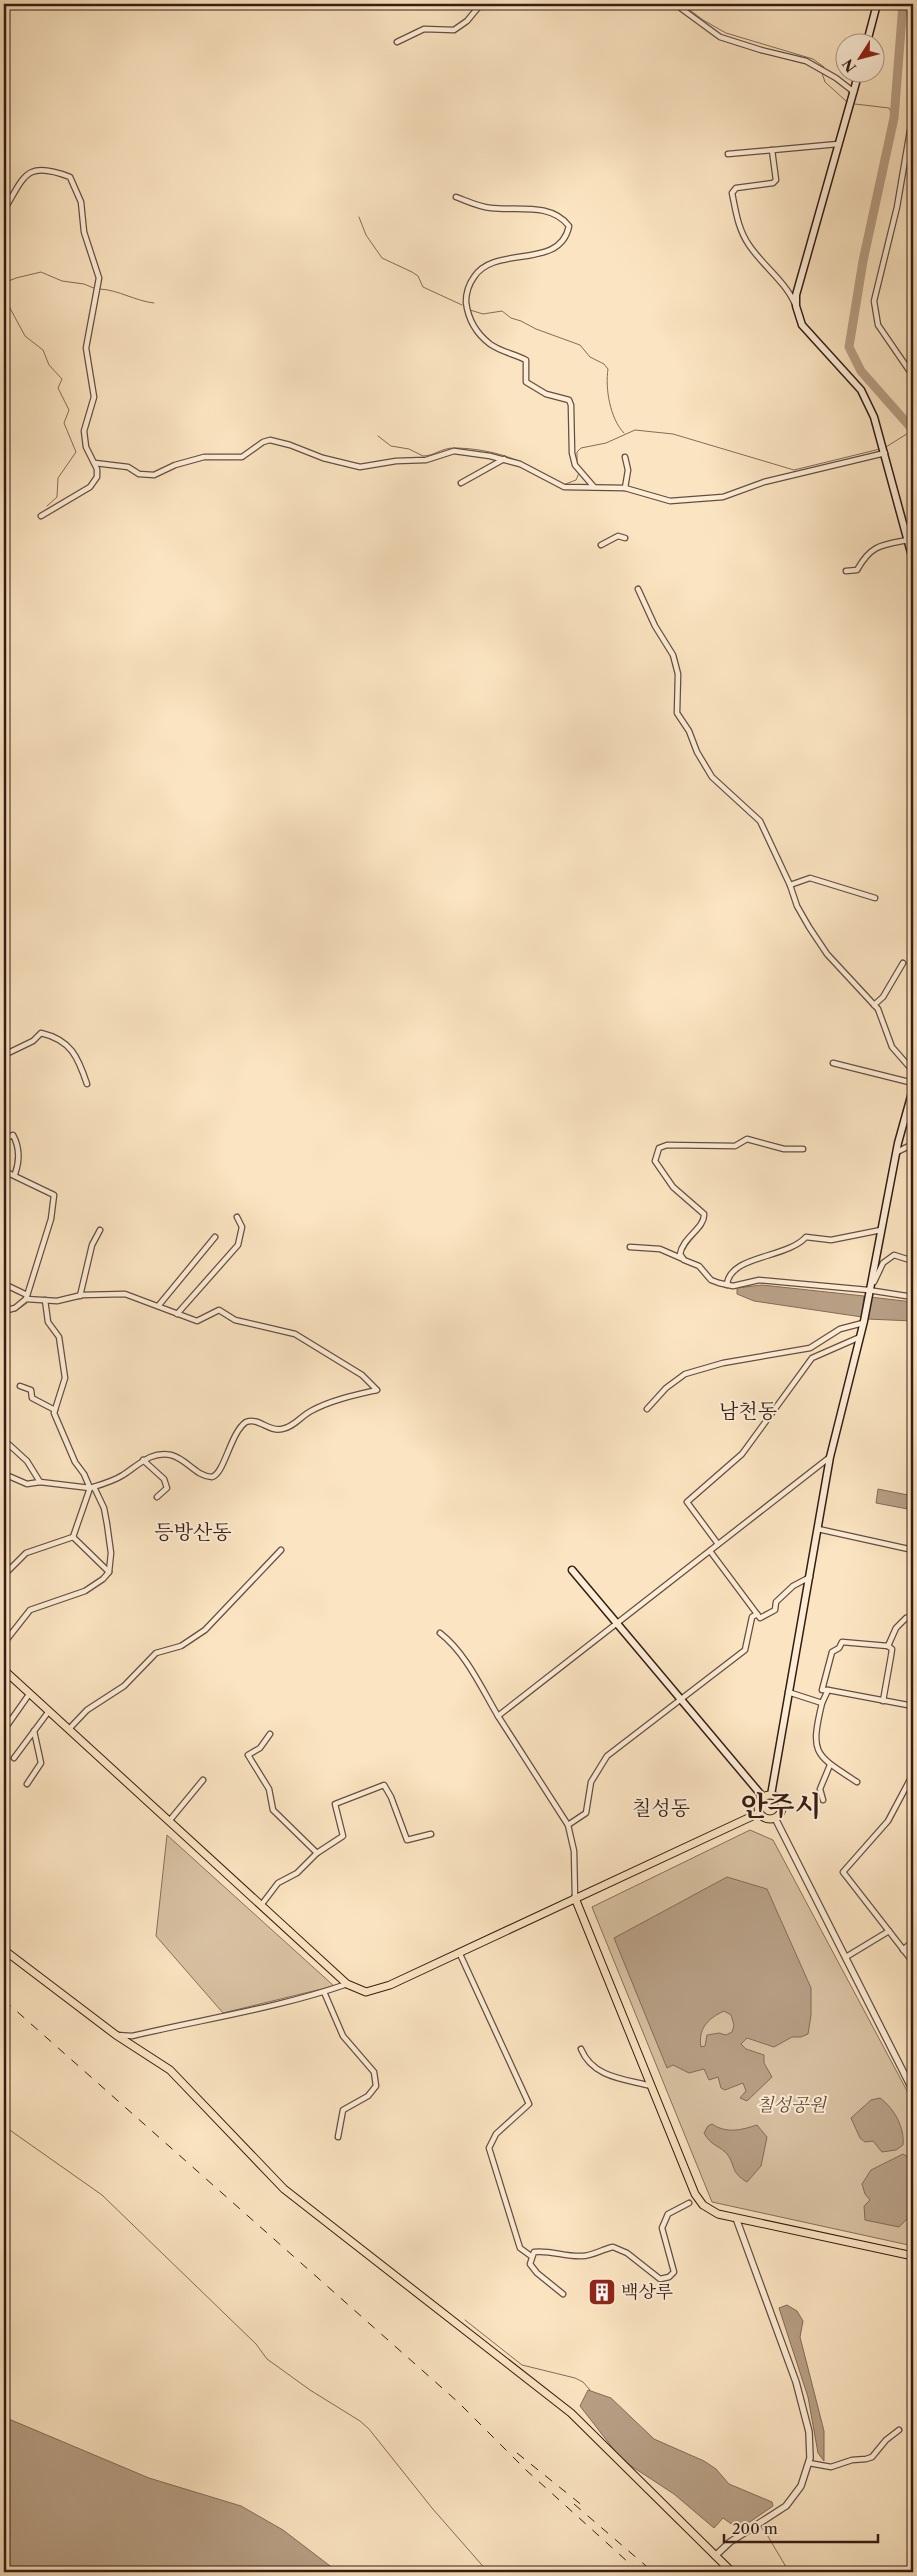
<svg xmlns="http://www.w3.org/2000/svg" width="917" height="2576" font-family="'Libre Caslon Text','Noto Serif KR',serif">
<style>
.green{fill:#d9c2a3;stroke:#876f5b}
.water{fill:#b8a086;stroke:#846b58;fill-rule:evenodd}
.lines{fill:none;stroke-linecap:round;stroke-linejoin:round}
.stream{stroke:#846b58;stroke-width:1}
.river{stroke:#b8a086;stroke-width:9}
.minor-casing{stroke:#664e3e;stroke-width:7}
.tertiary-casing{stroke:#664e3e;stroke-width:8}
.secondary-casing{stroke:#351c13;stroke-width:9}
.primary-casing{stroke:#351c13;stroke-width:9}
.minor{stroke:#fcedd7;stroke-width:4.5}
.tertiary{stroke:#fcedd7;stroke-width:5.5}
.secondary{stroke:#fcedd7;stroke-width:6}
.primary{stroke:#fbe4c1;stroke-width:7}
.rail{stroke:#351c13;stroke-width:1;stroke-dasharray:9 9;stroke-linecap:butt}
.labels{text-anchor:middle;dominant-baseline:central;stroke-width:4;stroke-linejoin:round;paint-order:stroke}
.park-label{font-size:18px;font-style:italic;fill:#664e3e;stroke:#fcedd7}
.poi-label{font-size:18px;fill:#351c13;stroke:#fcedd7;text-anchor:start}
.quarter-label{font-size:20px;fill:#351c13;stroke:#fcedd7}
.town-label{font-size:28px;font-weight:bold;fill:#351c13;stroke:#fcedd7}
</style>
<rect width="100%" height="100%" fill="#fbe4c1"/>
<filter id="stains"><feTurbulence type="fractalNoise" baseFrequency=".004" numOctaves="4"/><feColorMatrix values="0 0 0 0 .2 0 0 0 0 .09 0 0 0 0 .02 0 0 0 .5 -.17"/></filter>
<radialGradient id="worn" r=".72"><stop offset=".6" stop-color="#630" stop-opacity="0"/><stop offset="1" stop-color="#630" stop-opacity=".3"/></radialGradient>
<g class="green">
<polygon points="750,1830 773,1840 913,2102 913,2246 712,2202 592,1907"/>
<polygon points="167,1835 334,1986 223,2013 156,1936"/>
</g>
<g class="water">
<polygon points="762,1285 864,1296 862,1317 754,1301 737,1294 737,1288"/>
<polygon points="870,1297 913,1302 913,1321 867,1319"/>
<polygon points="878,1489 913,1496 913,1510 876,1503"/>
<path d="M727,1877L767,1889L811,1988V2015L808,2034L801,2037H792L774,2047L747,2038L741,2044L746,2049L764,2055V2063L772,2077L747,2101L740,2098L746,2091L743,2083L725,2090L721,2088L718,2077L709,2080L704,2069L689,2073L673,2065L667,2068L614,1938ZM724,2011L731,2015L734,2025L732,2032L726,2035L719,2033L707,2035L705,2046L701,2047C698,2029 707,2019 724,2011Z"/>
<path d="M880,2098C894,2108 905,2128 903,2145L896,2150L882,2152L873,2141L865,2142L860,2138L851,2118L871,2100Z"/>
<path d="M712,2124C727,2134 741,2130 757,2125L767,2137L761,2166L747,2182C730,2172 736,2166 727,2154C719,2145 711,2146 704,2133L708,2126Z"/>
<polygon points="903,2154 913,2160 913,2220 909,2217 899,2227 865,2220 864,2206 870,2200 865,2194 862,2184 871,2170"/>
<polygon points="787,2305 797,2311 803,2321 800,2337 824,2431 824,2461 818,2453 808,2397 779,2308"/>
<polygon points="588,2390 611,2398 654,2439 704,2461 716,2469 729,2484 772,2502 773,2506 741,2528 737,2528 723,2518 714,2528 674,2494 622,2460 580,2406"/>
<polygon points="4,2417 149,2478 241,2506 283,2530 338,2572 4,2572"/>
</g>
<g class="lines">
<g class="stream">
<polyline points="682,4 703,20 726,33 813,59 824,67"/>
<polyline points="822,73 825,82 846,101"/>
<polyline points="855,104 889,108 894,118"/>
<polyline points="359,217 366,235 382,258 412,272 418,276 423,287 462,305"/>
<polyline points="4,283 16,278 41,272 62,281 84,284 96,289"/>
<path d="M100,289C119,290 135,301 154,303"/>
<polyline points="4,297 25,336 43,350 49,365 62,379 58,388 69,410 64,423 76,452 58,478 57,497 47,506"/>
<path d="M470,310L483,314L502,311L511,318L521,321L536,329L580,345L590,357L604,364L608,369C605,388 610,419 624,433"/>
<path d="M378,436L391,446L409,449L423,456C434,456 442,448 453,448C485,448 518,457 545,475"/>
<polyline points="886,447 913,430"/>
<polyline points="577,464 577,452 581,448 606,443 635,430 673,434 794,470 880,449"/>
<polyline points="563,485 576,480 579,473"/>
<polyline points="10,1312 16,1311 27,1303"/>
<polyline points="4,2126 102,2195 256,2344 267,2359 310,2390 360,2421 369,2429 432,2508 488,2572"/>
<polyline points="465,2320 522,2365 575,2378 583,2382 590,2390"/>
<polyline points="759,2525 766,2533 789,2572"/>
</g>
<polyline class="river" points="903,4 894,118 863,261 849,347 861,371 913,430"/>
<g class="minor-casing">
<g id="minor">
<polyline points="675,4 720,37 761,50 806,61 836,78 854,92"/>
<polyline points="397,42 424,29 454,30 467,21 481,4"/>
<polyline points="913,113 897,207 874,301 878,325 913,376"/>
<path d="M772,150L776,180L773,183L736,188L732,193C736,212 738,229 749,245C763,266 785,281 795,304"/>
<polyline points="728,154 838,144"/>
<path d="M456,197C467,201 479,207 491,208C516,211 551,202 569,226C560,271 495,244 474,277C469,284 466,294 466,302C468,319 477,334 490,344C501,352 515,354 526,360V382L546,394L569,400L571,405L572,453L575,465L594,487"/>
<path d="M4,210C25,176 25,160 70,177L81,202L84,232L99,278L86,348L94,397L84,431L86,447L97,469V477L90,487L41,516"/>
<polyline points="625,457 628,470 625,488"/>
<polyline points="95,463 128,467 139,474 154,475 175,465 204,457 242,457 263,442 270,440 290,445 323,458 360,467 396,461 426,460 454,451 490,456 520,464 564,487 625,488 670,501 723,497 764,482 885,453"/>
<polyline points="461,483 504,459"/>
<polyline points="905,529 913,523"/>
<polyline points="601,545 618,536 625,538"/>
<path d="M846,571L857,570C871,545 881,545 908,540"/>
<polyline points="638,589 655,626 673,655 678,674 677,713 689,731 697,752 712,777 760,821 790,885 797,906 809,927 827,954 878,1009 892,1047 913,1071"/>
<polyline points="790,885 810,878 875,898"/>
<polyline points="874,1005 883,997 903,963"/>
<path d="M4,1055L33,1041L41,1033C71,1040 78,1057 87,1084"/>
<polyline points="833,1063 913,1083"/>
<path d="M4,1139L13,1135C20,1148 20,1160 15,1174"/>
<path d="M803,1149H784L747,1139L735,1146L667,1145L659,1148L655,1161L673,1187L704,1214C705,1228 683,1237 680,1254L684,1260L699,1266L711,1280L719,1283L733,1286L759,1280L868,1290L913,1297"/>
<polyline points="897,1152 913,1144"/>
<polyline points="4,1171 54,1195 51,1219 26,1299 15,1308 4,1311"/>
<polyline points="630,1247 660,1249 683,1259"/>
<polyline points="874,1282 883,1263 894,1255 913,1261"/>
<polyline points="4,1284 27,1295"/>
<path d="M727,1285C729,1255 786,1259 806,1237L831,1240L881,1230"/>
<polyline points="80,1296 92,1245 100,1230"/>
<path d="M26,1299L57,1301L82,1295L125,1294L197,1321L219,1310L235,1320L295,1334L362,1375L377,1390C355,1395 331,1400 311,1411C300,1417 294,1427 282,1429C268,1432 259,1417 246,1422C230,1433 225,1473 212,1477C195,1476 187,1459 171,1455C150,1451 139,1465 123,1475C114,1481 100,1485 90,1488L73,1537"/>
<polyline points="159,1305 215,1237"/>
<polyline points="177,1314 238,1245 242,1227 237,1217"/>
<polyline points="20,1386 31,1390 32,1398 55,1410"/>
<polyline points="647,1409 666,1388 685,1374 723,1363 810,1348 840,1329 863,1323"/>
<polyline points="4,1440 27,1461 40,1482"/>
<polyline points="143,1460 164,1479 167,1488 157,1497"/>
<polyline points="4,1474 27,1484 40,1482 90,1488 84,1474 75,1462 54,1413 65,1378 59,1337 48,1322 45,1300"/>
<polyline points="818,1529 913,1550"/>
<polyline points="73,1537 109,1572"/>
<polyline points="718,1544 687,1502 742,1454 812,1358 860,1337"/>
<polyline points="710,1551 760,1618 775,1610 776,1602 793,1586 810,1577"/>
<polyline points="4,1575 26,1553 73,1537"/>
<polyline points="757,1614 752,1617 745,1650 607,1756 591,1782 586,1813 568,1825 498,1716 830,1457"/>
<path d="M440,1633C466,1653 482,1689 498,1716"/>
<polyline points="4,1643 30,1610 85,1591 103,1579 109,1572 111,1553 107,1524 104,1508 94,1487"/>
<polyline points="888,1646 896,1628 906,1618"/>
<polyline points="828,1690 822,1690 832,1652 839,1648 842,1642 888,1646"/>
<polyline points="788,1692 822,1703 828,1690 913,1706"/>
<polyline points="883,1701 891,1656 892,1649 888,1646"/>
<path d="M822,1703C810,1754 814,1754 857,1782"/>
<polyline points="69,1729 87,1710 124,1686 156,1653 181,1646 205,1630 281,1550"/>
<polyline points="4,1730 30,1693"/>
<polyline points="270,1734 260,1748 248,1755 269,1789 273,1810 317,1853"/>
<polyline points="14,1758 49,1711"/>
<polyline points="913,1774 888,1821 843,1872 913,1962"/>
<polyline points="27,1784 41,1763 34,1731"/>
<polyline points="823,1800 820,1789 830,1765"/>
<polyline points="170,1820 203,1780"/>
<polyline points="568,1825 574,1851 575,1898"/>
<polyline points="262,1904 278,1883 297,1873 317,1853 343,1836 335,1804 384,1785 391,1797 407,1840 431,1834"/>
<polyline points="903,1950 913,1941"/>
<polyline points="459,1952 529,2104 496,2134 489,2148 520,2248 531,2256"/>
<polyline points="846,1957 889,1931"/>
<polyline points="324,1992 343,2036 374,2072 376,2086 368,2096 343,2110 338,2137"/>
<path d="M117,2035L132,2036C204,2019 278,2008 347,1984"/>
<path d="M581,2049C593,2078 625,2079 651,2086"/>
<path d="M563,2294L537,2273L530,2264L534,2252C551,2250 565,2257 582,2256C592,2256 603,2249 613,2247L627,2253L660,2279L669,2277L674,2272L662,2228L668,2214L689,2203"/>
<polyline points="809,2463 831,2467 852,2460 866,2459 872,2457 886,2440 899,2430"/>
</g>
</g>
<g class="tertiary-casing">
<g id="tertiary">
<polyline points="775,1818 913,2091"/>
<polyline points="715,2556 730,2542 786,2506 801,2486 810,2458 809,2432 796,2382 736,2218"/>
</g>
</g>
<g class="secondary-casing">
<g id="secondary">
<polyline points="867,42 877,4"/>
<polyline points="859,72 796,295 796,306 802,325 861,390 874,417 913,560"/>
<polyline points="572,1570 763,1797"/>
<polyline points="771,1795 830,1457 864,1321 898,1143 913,1089"/>
</g>
</g>
<g class="primary-casing">
<g id="primary">
<polyline points="4,1670 347,1984 366,1992 390,1985 759,1813"/>
<circle cx="770" cy="1807" r="12"/>
<polyline points="575,1898 695,2194 703,2205 718,2214 913,2256"/>
<polyline points="4,1950 116,2035 170,2070 284,2189 571,2413 732,2572"/>
</g>
</g>
<use href="#minor" class="minor"/>
<use href="#tertiary" class="tertiary"/>
<use href="#secondary" class="secondary"/>
<use href="#primary" class="primary"/>
<g class="rail">
<polyline points="4,2000 458,2402 526,2470 639,2572"/>
<polyline points="517,2453 583,2506"/>
<polyline points="574,2504 653,2572"/>
</g>
</g>
<defs>
<g id="building-square" transform="scale(1.4375)"><rect x="-9" y="-9" width="18" height="18" rx="4" fill="#8f2418" stroke="#fcedd7"/><path d="M-4-6H4V6H1V3H-1V6H-4ZM-2.5-4.3h1.7v1.8h-1.7ZM.8-4.3h1.7v1.8H.8ZM-2.5-1h1.7V.8h-1.7ZM.8-1h1.7V.8H.8Z" fill="#fff"/></g>
</defs>
<g fill-rule="evenodd">
<use href="#building-square" x="602" y="2292"/>
</g>
<g class="labels">
<g class="park-label">
<text x="791" y="2105">칠성공원</text>
</g>
<g class="poi-label">
<text x="621" y="2292">백상루</text>
</g>
<g class="quarter-label">
<text x="748" y="1411">남천동</text>
<text x="193" y="1532">등방산동</text>
<text x="661" y="1808">칠성동</text>
</g>
<g class="town-label">
<text x="781" y="1806">안주시</text>
</g>
</g>
<rect width="917" height="2576" fill="none" stroke="#fbe4c1" stroke-width="20"/>
<rect x="5" y="5" width="907" height="2566" fill="none" stroke="#351c13" stroke-width="2.5"/>
<rect x="10" y="10" width="897" height="2556" fill="none" stroke="#351c13"/>
<g transform="translate(860 58) rotate(234)"><circle r="24" fill="#fcedd7" stroke="#ac9989"/>
<path d="M0-4L9 19L0 12L-9 19Z" fill="#8f2418"/>
<text y="-8" font-size="14" font-weight="bold" text-anchor="middle" fill="#351c13">N</text>
</g>
<path d="M724 2534v8h154v-8" fill="none" stroke="#351c13" stroke-width="2.5"/>
<text x="732" y="2534" font-size="15" fill="#351c13" stroke="#fcedd7" stroke-width="4" paint-order="stroke">200 m</text>
<rect width="100%" height="100%" filter="url(#stains)"/>
<rect width="100%" height="100%" fill="url(#worn)"/>
</svg>
